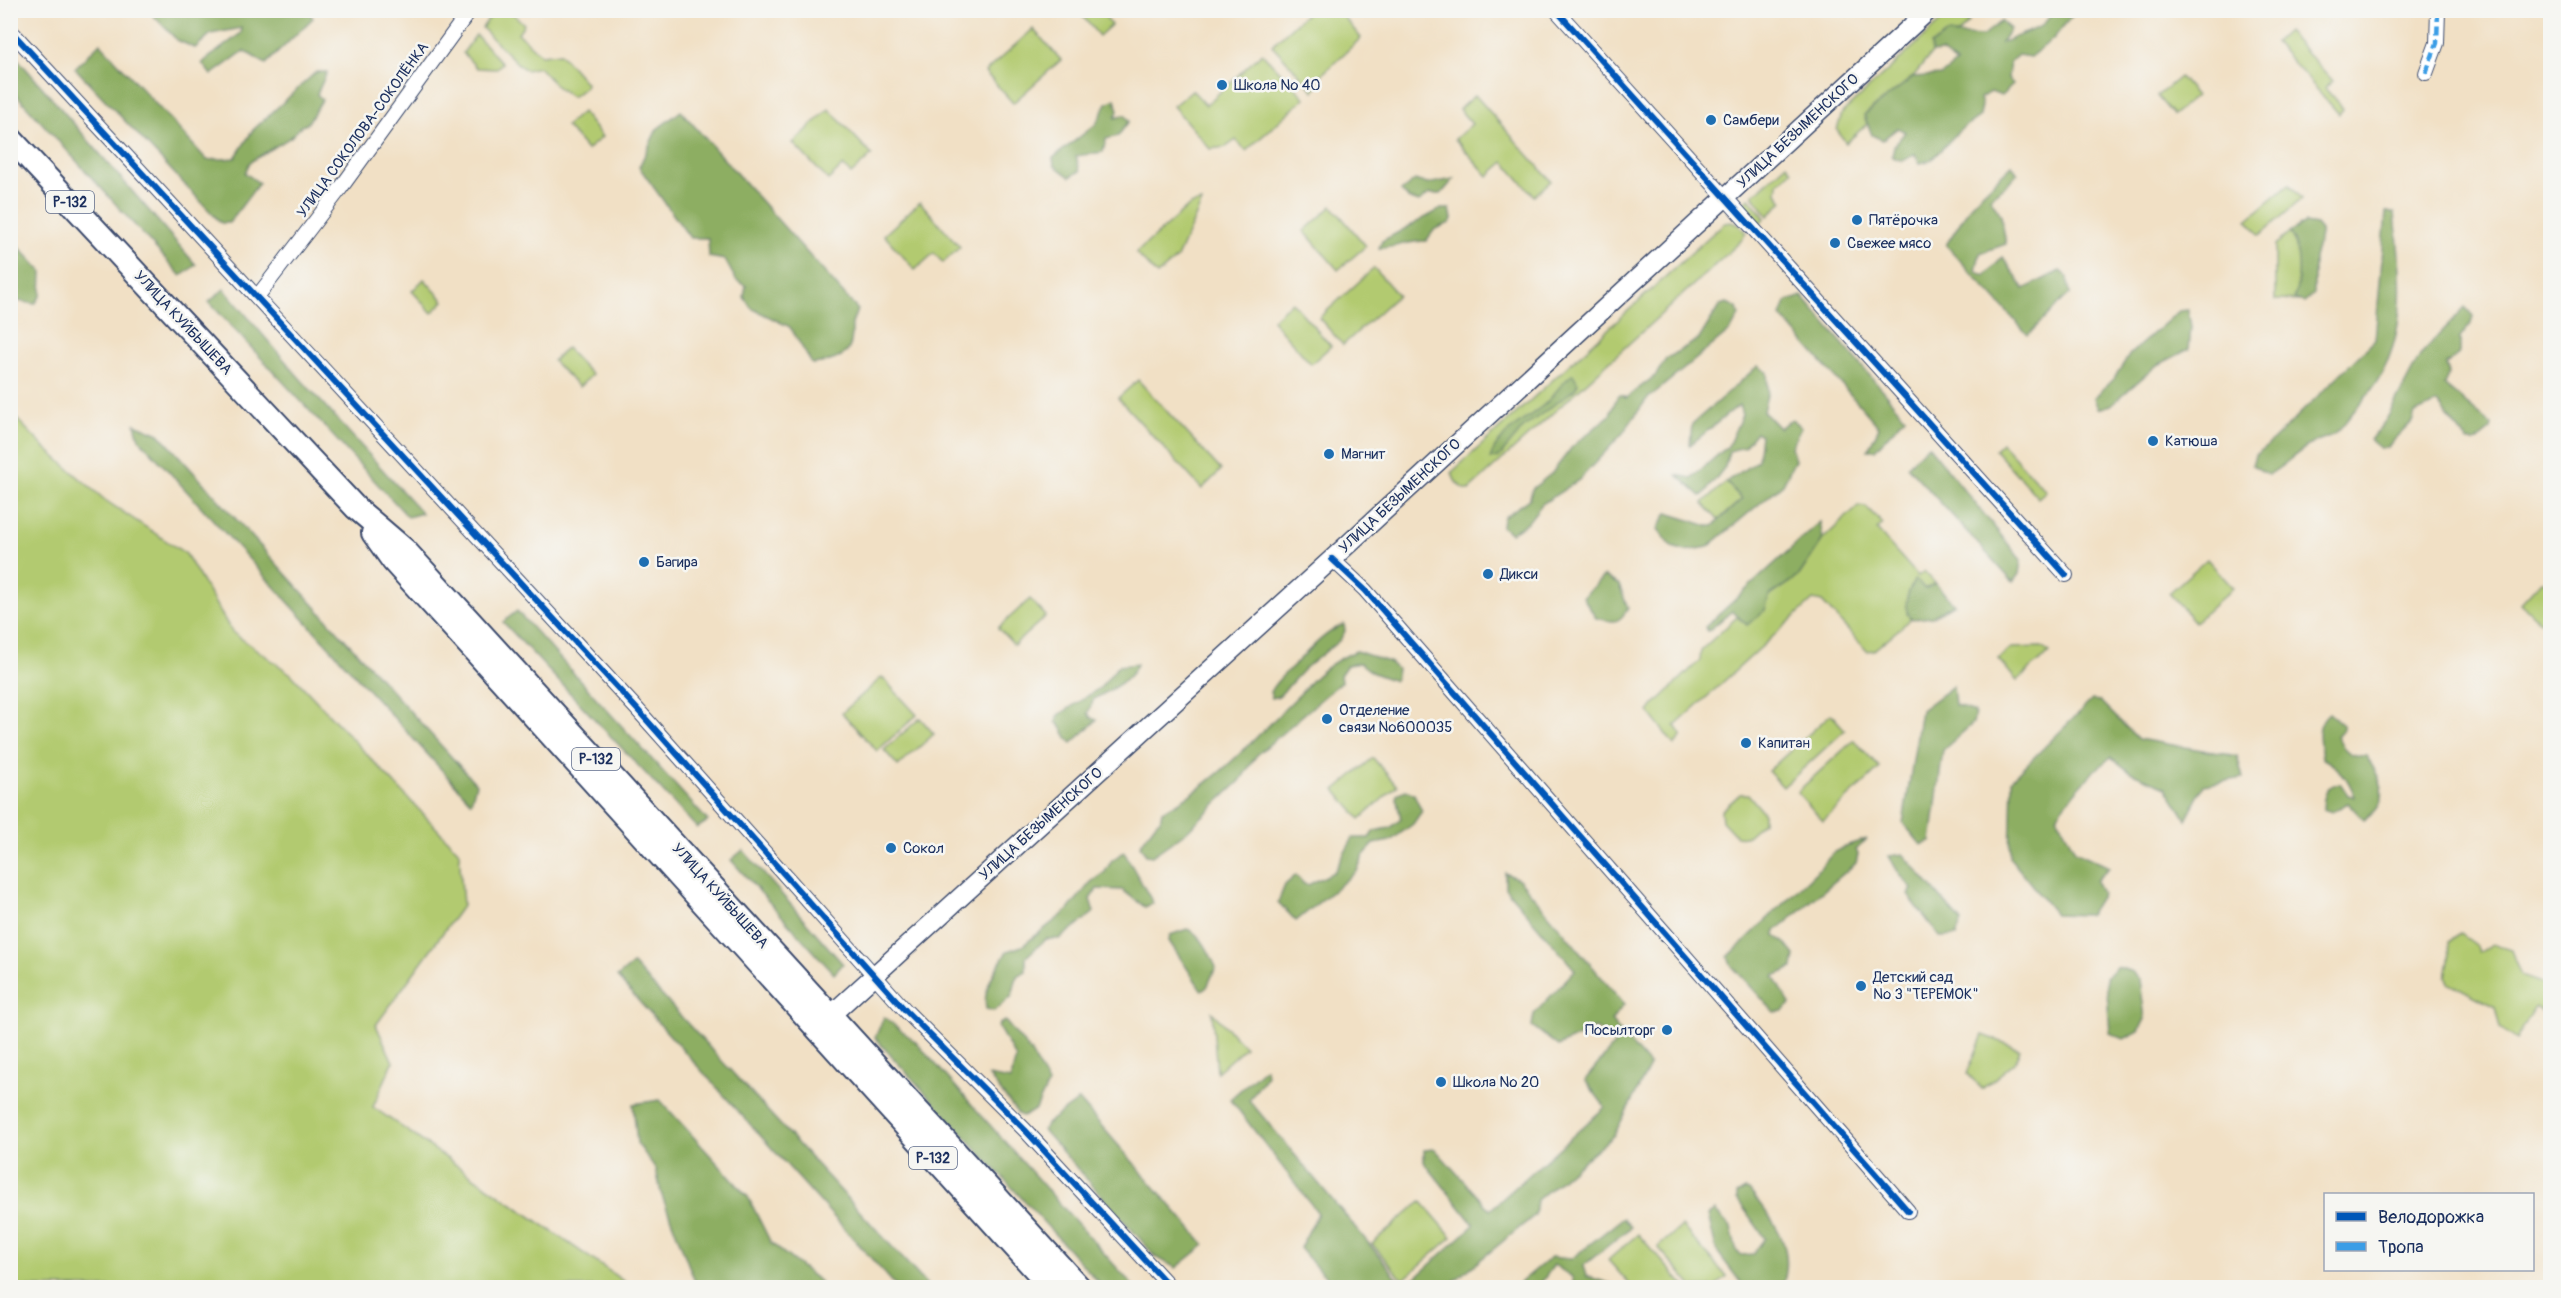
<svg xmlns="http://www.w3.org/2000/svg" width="2561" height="1298" font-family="Pangolin,sans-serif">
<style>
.green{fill:#b2ca6f;stroke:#667c66;stroke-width:1.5}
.forest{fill:#8dae62;stroke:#546e60;stroke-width:1.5}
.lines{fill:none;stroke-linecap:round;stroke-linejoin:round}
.minor-casing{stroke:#3b4a6d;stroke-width:16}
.secondary-casing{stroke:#3b4a6d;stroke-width:21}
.trunk-casing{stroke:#3b4a6d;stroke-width:26}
.minor{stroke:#fff;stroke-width:14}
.secondary{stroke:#fff;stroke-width:18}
.trunk{stroke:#fff;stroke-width:22}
.quiet{stroke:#3b9de6;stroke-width:4.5;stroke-dasharray:9 4.5;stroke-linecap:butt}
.cycleway-casing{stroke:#f6f6f2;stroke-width:10}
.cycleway{stroke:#0057b8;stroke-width:6}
.poi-dot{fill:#1f6fb2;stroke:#f6f6f2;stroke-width:2}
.labels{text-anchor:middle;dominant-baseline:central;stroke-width:5;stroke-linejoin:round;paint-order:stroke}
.shield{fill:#f6f6f2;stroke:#5d6b8a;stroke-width:1.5}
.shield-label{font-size:14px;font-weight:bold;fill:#1b2f5e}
.poi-label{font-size:15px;fill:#1b2f5e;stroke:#f6f6f2;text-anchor:start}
.street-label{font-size:15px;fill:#1b2f5e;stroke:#f6f6f2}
</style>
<rect width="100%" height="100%" fill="#f6f6f2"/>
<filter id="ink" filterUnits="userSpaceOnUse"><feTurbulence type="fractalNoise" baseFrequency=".0167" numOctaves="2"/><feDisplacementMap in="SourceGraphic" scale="12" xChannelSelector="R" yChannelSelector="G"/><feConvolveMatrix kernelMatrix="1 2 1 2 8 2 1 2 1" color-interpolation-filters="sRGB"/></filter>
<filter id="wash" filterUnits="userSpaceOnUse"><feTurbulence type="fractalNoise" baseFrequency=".008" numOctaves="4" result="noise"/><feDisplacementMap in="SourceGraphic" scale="24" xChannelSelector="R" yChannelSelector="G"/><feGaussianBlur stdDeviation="1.35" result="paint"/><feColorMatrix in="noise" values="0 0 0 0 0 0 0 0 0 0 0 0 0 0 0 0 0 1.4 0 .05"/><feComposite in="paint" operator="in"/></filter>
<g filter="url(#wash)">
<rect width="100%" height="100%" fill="#f1e0c5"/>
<g class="green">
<polygon points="494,11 510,11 524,24 518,33 541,55 560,53 586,83 585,87 572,97 558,88 539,67 526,70 520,66 482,28"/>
<polygon points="1078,11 1102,11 1111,25 1099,36"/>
<polygon points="1309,11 1339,11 1361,38 1316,80 1317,86 1314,91 1272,45"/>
<polygon points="1952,11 1970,11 1967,17 1969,22 1958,34 1946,34 1931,45 1932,53 1913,77 1864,115 1867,124 1846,143 1837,130 1842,113"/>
<polygon points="1033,29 1061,60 1013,103 985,72"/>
<polygon points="2287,31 2333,81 2325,88 2343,109 2339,114 2275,42"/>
<polygon points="476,35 502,63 496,69 477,68 463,53"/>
<polygon points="1262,53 1305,98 1246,151 1236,140 1226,147 1210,149 1173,106 1192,90 1206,105"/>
<polygon points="2180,77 2196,96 2173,115 2157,96"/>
<polygon points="1475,95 1551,181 1534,196 1504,162 1488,176 1455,139 1472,124 1459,109"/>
<polygon points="829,109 872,155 851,174 843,166 828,180 793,143"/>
<polygon points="582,112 602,137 587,150 566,126"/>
<polygon points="1787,164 1792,171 1778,183 1777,193 1783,201 1768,216 1753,195"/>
<polygon points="2289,184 2302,199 2260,235 2247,220"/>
<path d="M1749,198L1765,218L1761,223C1752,221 1744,212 1743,203Z"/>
<polygon points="920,202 960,247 943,263 934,253 915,270 884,235"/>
<polygon points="1202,202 1177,258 1157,275 1136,253 1190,205"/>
<polygon points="1332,206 1366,246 1338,270 1304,231"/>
<path d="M1731,222L1739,225L1746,233L1740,242L1469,490C1460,488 1454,482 1452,472L1724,223Z"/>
<polygon points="2299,225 2307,234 2302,301 2275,300 2275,245"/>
<polygon points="1374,268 1398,295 1343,345 1319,318"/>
<polygon points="424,279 444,301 432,313 412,291"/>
<polygon points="1292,302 1331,346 1311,364 1272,320"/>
<polygon points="566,348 592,375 579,387 553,361"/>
<polygon points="1138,380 1221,470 1202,489 1118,398"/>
<polygon points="10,412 44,447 105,500 186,554 232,632 291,674 459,852 463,905 376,1025 393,1062 373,1107 632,1287 11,1287"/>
<polygon points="2002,443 2046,491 2038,498 1995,450"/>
<polygon points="1726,482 1742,499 1718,520 1703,503"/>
<polygon points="1858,506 1866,507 1883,524 1877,530 1918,576 1924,571 1935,583 1925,589 1915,579 1907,614 1911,619 1874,650 1867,651 1822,602 1813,600 1675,726 1682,736 1674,745 1649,712 1654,705 1700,660 1701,650 1737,617 1747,625 1769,597 1798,577 1823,539"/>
<polygon points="2207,559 2233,588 2195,622 2169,593"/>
<polygon points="2541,581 2550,582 2550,617 2539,621 2521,603"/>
<polygon points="1030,599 1046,616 1014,645 998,628"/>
<polygon points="2042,647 2049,653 2017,681 1998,659 2011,648"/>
<polygon points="882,677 917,715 877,751 842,713"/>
<polygon points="1831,714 1845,730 1783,787 1768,771"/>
<polygon points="920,718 934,734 898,766 884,750"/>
<polygon points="1854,740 1880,768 1823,821 1797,792"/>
<polygon points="1373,758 1397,786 1360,819 1335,790"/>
<polygon points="1740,794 1748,794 1763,812 1763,822 1746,837 1736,836 1722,821 1721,811"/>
<polygon points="2461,934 2476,945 2479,953 2492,944 2511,950 2521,976 2550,986 2550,1015 2535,1007 2516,1040 2500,1028 2495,1007 2450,983 2446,976 2449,961 2448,942"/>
<polygon points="1212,1012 1245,1047 1217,1072"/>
<polygon points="1983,1035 2020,1049 2015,1062 1982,1089 1967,1073"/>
<polygon points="1421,1201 1452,1237 1403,1280 1372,1244"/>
<polygon points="1682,1226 1727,1277 1715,1287 1693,1287 1658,1247"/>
<polygon points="1638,1234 1685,1287 1632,1287 1608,1260"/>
</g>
<g class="forest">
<polygon points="308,11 313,18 266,64 244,51 211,75 202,63 241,33 242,28 211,34 195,48 177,40 149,11"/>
<polygon points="2054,11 2076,11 2053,39 2030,57 2018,55 2010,62 2008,78 2013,85 2001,96 1991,92 1980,98 1982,105 1980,116 1959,131 1931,160 1920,163 1915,154 1903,161 1892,157 1894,146 1905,132 1898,128 1882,140 1872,135 1864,115 1913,77 1941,75 1956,63 1942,52 1932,53 1931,45 1946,34 1983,36 2001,21 2010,29 2001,43 2042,26"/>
<polygon points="100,43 207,160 235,158 253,130 316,72 327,72 317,94 322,100 307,124 301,126 291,137 250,162 245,173 259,183 229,223 221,223 75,68"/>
<polygon points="11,51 196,265 181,276 11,89"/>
<polygon points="1115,99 1118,111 1115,118 1125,115 1129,121 1118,136 1106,139 1103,152 1076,156 1080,171 1070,177 1054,165 1053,158 1096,124 1107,103"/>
<path d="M681,111L858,310C848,327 854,326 851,342C849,359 825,363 812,364L790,327L751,308L744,297L746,286L736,280L725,260L709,257L708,238H690L639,167L657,129Z"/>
<polygon points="2012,165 2018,174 1990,198 2001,215 2006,244 1980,253 1976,271 1985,276 2003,257 2024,289 2060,271 2067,277 2070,293 2028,335 1946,245 1973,202"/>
<polygon points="1454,179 1441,194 1429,194 1419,202 1409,199 1401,191 1415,180 1427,184"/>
<path d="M1441,209H1450L1452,219L1450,223L1435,229L1426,241C1407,241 1396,248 1379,248L1382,241Z"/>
<path d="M2386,212H2395C2402,288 2412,350 2355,410C2349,417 2342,428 2334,434C2328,438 2319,439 2313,443C2296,452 2285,466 2268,475L2252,465L2255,455L2267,446L2375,340Z"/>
<path d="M2305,223L2316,225L2321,231L2314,259V294L2304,302L2294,299C2300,281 2301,247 2289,232Z"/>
<polygon points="10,237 42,272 41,295 35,304 18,301 11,292"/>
<polygon points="224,289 298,376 422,513 408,517 209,302"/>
<polygon points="1802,296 1905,417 1875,450 1868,450 1879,427 1781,316 1786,302"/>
<polygon points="1727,303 1737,308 1739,315 1731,330 1646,400 1623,433 1579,480 1542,504 1527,523 1511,533 1502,527 1503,518 1530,498 1532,489 1552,473 1572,447 1610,415 1617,397 1620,395 1626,398 1656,375 1666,359 1699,339 1720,305"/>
<polygon points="2465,307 2473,316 2471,324 2460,338 2460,353 2446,364 2449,374 2444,385 2492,425 2491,429 2475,442 2468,442 2437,403 2415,413 2412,422 2387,447 2381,449 2370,440 2386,420 2421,354"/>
<polygon points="2188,310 2191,327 2189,349 2156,366 2111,405 2098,409 2094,398 2114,378 2130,354 2179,311"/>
<polygon points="1758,366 1767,372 1768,391 1763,411 1779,428 1792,419 1801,428 1791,447 1795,460 1783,484 1708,547 1686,551 1672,547 1658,529 1667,513 1708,526 1713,526 1742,499 1726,482 1758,460 1761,435 1756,432 1744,447 1729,451 1725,467 1703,495 1701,496 1677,475 1691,478 1728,446 1742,415 1739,405 1690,445 1692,424"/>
<path d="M1573,374L1578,383L1575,389L1524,427L1499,457L1490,459C1498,432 1528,420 1547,402C1556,392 1562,382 1573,374Z"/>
<polygon points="135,424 159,434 476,784 471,802 139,439"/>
<polygon points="1928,445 2021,560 2019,574 2013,582 1907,466"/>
<polygon points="1820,522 1823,539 1798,577 1769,596 1765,610 1747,625 1732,611 1708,631 1705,627"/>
<path d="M1604,576L1619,585L1628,608C1619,625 1613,622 1596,618L1583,597Z"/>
<path d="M1915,579L1925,589L1935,583L1954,604L1932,617L1911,619C1901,607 1908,591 1915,579Z"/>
<polygon points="517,611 708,821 697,828 503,622"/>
<path d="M1344,624L1345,631L1340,640L1304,669L1279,696L1272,698L1270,692C1277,678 1288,672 1299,660C1313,646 1325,633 1344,624Z"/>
<path d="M1356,651L1389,662L1397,669L1395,681L1373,673L1360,663L1347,665L1340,675L1341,682L1256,756L1240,781L1186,832L1152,856L1146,855L1140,845L1157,822L1160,821L1162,811C1216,785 1257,735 1300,694C1314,675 1335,660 1356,651Z"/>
<path d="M1137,664C1132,680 1108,691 1094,699L1088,713L1091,718L1097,720L1072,743C1064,737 1064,727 1056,722L1059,715L1101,687L1118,666Z"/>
<polygon points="1953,686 1955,705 1975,712 1973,723 1943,750 1931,842 1921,845 1903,823 1921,710"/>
<path d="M2092,700L2100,701L2138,739L2237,756L2243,778L2204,785L2186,819L2166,787L2130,772L2111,757C2089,774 2073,793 2057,816L2075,851L2109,867L2096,881L2102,894L2089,915L2055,914L2010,858L2012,779Z"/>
<path d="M2329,713L2343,725V730L2337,737C2345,752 2350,756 2366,756C2382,780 2394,801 2364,820L2348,803L2332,812L2323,809C2324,795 2324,786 2340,783L2348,795L2355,797C2348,777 2340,768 2322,758C2320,742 2314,725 2329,713Z"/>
<polygon points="1406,790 1414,794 1422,811 1413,824 1390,841 1374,844 1363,856 1357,871 1296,921 1278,902 1285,885 1296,875 1304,884 1308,885 1334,872 1353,838 1369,838 1374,831 1390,828 1401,819 1396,797 1398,793"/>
<polygon points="1867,839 1856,850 1858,854 1856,863 1776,931 1775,936 1786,944 1795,955 1793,968 1774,976 1790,1004 1783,1011 1774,1012 1732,966 1728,957 1819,869 1834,852 1848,845"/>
<polygon points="743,850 843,964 834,974 731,860"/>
<path d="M1124,852L1153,903L1145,907L1122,890L1097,889L1090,899L1094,912L1092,914L1059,939H1046L1026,957V971L1017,976L1012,996L994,1011L986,1009C982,987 997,969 1007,951L1022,946L1067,911L1091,882L1105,872L1112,860Z"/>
<polygon points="1903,854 1962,922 1956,936 1940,937 1908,895 1912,889 1897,870 1889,856"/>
<path d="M1505,873L1519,879L1624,1004L1611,1021L1650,1066L1614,1135L1537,1200L1535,1215L1447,1287H1385L1376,1281C1337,1298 1323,1275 1300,1248L1318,1213L1230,1099L1265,1068L1267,1075L1249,1100L1405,1287L1474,1225L1424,1162V1150L1435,1149L1490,1210L1605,1107L1585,1080L1617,1041L1595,1028L1558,1046L1532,1026L1534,1014L1575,970L1505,888Z"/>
<path d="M1187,929C1203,935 1209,953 1216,967L1207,987L1202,991L1169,941L1170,935Z"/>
<polygon points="633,964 929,1287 897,1287 617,977"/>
<polygon points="2117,967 2133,972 2140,979 2145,1019 2139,1031 2124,1039 2110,1033 2106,978"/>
<polygon points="884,1017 916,1042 1134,1287 1103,1287 875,1038"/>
<polygon points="1005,1021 1030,1051 1048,1084 1036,1109 1023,1117 1018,1114 989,1076 1010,1080 1016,1058 998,1027 999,1024"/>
<polygon points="660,1100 748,1197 771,1243 819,1281 822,1287 697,1287 661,1193 656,1169 637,1143 633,1104"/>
<polygon points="1079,1100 1205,1245 1176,1268 1156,1257 1043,1130 1046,1124"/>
<path d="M1745,1189L1749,1190C1773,1220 1797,1247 1782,1287H1744L1716,1250L1708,1215L1715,1211L1731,1228L1737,1252L1742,1255L1753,1254L1765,1238L1737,1199V1194Z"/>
<polygon points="1623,1218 1631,1227 1583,1266 1586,1276 1611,1284 1614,1287 1574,1287 1572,1277 1554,1265 1538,1287 1515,1287 1551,1257 1571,1259"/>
</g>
</g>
<g filter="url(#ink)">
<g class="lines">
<g class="minor-casing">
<g id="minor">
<polyline points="1556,10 2066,575"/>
<polyline points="10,30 636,708 906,1011 1025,1130 1171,1288"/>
<polyline points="2426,73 2437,43 2438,10"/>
<polyline points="257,297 340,189 470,10"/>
<polyline points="1332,559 1365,590 1908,1211"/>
</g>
</g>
<g class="secondary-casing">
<polyline id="secondary" points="821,1024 1332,559 1929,10"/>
</g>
<g class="trunk-casing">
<g id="trunk">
<polyline points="10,138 356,508 404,549 1080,1288"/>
<polyline points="373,533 393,561 1052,1288"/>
</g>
</g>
<use href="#minor" class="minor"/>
<use href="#secondary" class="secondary"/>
<use href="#trunk" class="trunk"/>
<polyline class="quiet" points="2426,73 2437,43 2438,10"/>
<g class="cycleway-casing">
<g id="cycleway">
<polyline points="1556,10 2066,575"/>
<polyline points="10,30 636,708 906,1011 1025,1130 1171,1288"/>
<polyline points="1332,559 1365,590 1908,1211"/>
</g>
</g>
<use href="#cycleway" class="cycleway"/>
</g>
</g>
<g class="poi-dot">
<circle cx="1222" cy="85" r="6"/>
<circle cx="1711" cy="120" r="6"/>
<circle cx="1857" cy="220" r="6"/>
<circle cx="1835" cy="243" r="6"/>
<circle cx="2153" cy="441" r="6"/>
<circle cx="1329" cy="454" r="6"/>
<circle cx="644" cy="562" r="6"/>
<circle cx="1488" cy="574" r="6"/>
<circle cx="1327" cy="719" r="6"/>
<circle cx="1746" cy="743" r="6"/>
<circle cx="891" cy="848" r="6"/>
<circle cx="1861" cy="986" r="6"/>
<circle cx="1667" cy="1030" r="6"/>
<circle cx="1441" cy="1082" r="6"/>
</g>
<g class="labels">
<g class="shield">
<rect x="46" y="191" width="48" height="22" rx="4.5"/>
<rect x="572" y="748" width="48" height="22" rx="4.5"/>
<rect x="909" y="1147" width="48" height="22" rx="4.5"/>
</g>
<g class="shield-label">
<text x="70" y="202">Р-132</text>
<text x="596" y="759">Р-132</text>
<text x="933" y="1158">Р-132</text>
</g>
<g class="poi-label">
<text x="1234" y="85">Школа № 40</text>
<text x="1723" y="120">Самбери</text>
<text x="1869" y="220">Пятёрочка</text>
<text x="1847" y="243">Свежее мясо</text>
<text x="2165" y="441">Катюша</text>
<text x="1341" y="454">Магнит</text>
<text x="656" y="562">Багира</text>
<text x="1500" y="574">Дикси</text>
<text x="1339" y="710">Отделение<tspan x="1339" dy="17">связи №600035</tspan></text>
<text x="1758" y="743">Капитан</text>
<text x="903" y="848">Сокол</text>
<text x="1873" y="977">Детский сад<tspan x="1873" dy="17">№ 3 "ТЕРЕМОК"</tspan></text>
<text x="1655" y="1030" text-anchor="end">Посылторг</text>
<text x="1453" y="1082">Школа № 20</text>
</g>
<g class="street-label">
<text transform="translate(363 130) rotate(-54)">УЛИЦА СОКОЛОВА-СОКОЛЁНКА</text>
<text transform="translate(1798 131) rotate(-43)">УЛИЦА БЕЗЫМЕНСКОГО</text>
<text transform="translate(183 323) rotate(47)">УЛИЦА КУЙБЫШЕВА</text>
<text transform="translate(1400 496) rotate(-43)">УЛИЦА БЕЗЫМЕНСКОГО</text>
<text transform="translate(1041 824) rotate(-42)">УЛИЦА БЕЗЫМЕНСКОГО</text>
<text transform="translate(720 896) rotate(48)">УЛИЦА КУЙБЫШЕВА</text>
</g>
</g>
<rect width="2561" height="1298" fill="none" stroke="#f6f6f2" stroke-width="36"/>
<rect x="2324" y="1193" width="210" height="78" fill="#f6f6f2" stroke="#9ea6b7" stroke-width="1.5"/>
<rect x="2336" y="1212" width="30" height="9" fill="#0057b8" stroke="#9ea6b7" stroke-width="1.5"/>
<text x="2378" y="1223" font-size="18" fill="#1b2f5e">Велодорожка</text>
<rect x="2336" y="1242" width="30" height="9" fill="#3b9de6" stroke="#9ea6b7" stroke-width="1.5"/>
<text x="2378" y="1253" font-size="18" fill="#1b2f5e">Тропа</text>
</svg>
